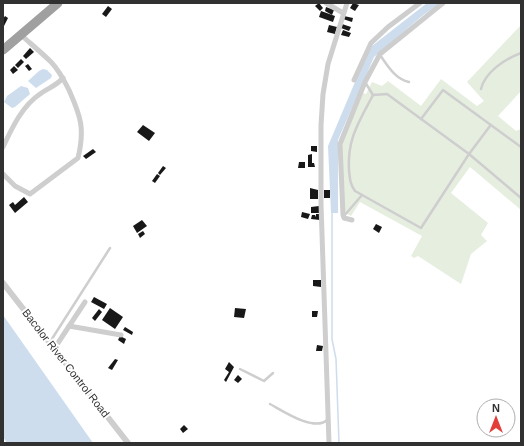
<svg xmlns="http://www.w3.org/2000/svg" width="524" height="446" font-family="Helvetica,sans-serif">
<style>
.green{fill:#e6eee0}
.water{fill:#cddded}
.lines{fill:none;stroke-linecap:round;stroke-linejoin:round}
.stream{stroke:#cddded;stroke-width:1.5}
.building{fill:#181818}
.service{stroke:#cecece;stroke-width:2.5}
.minor{stroke:#cecece;stroke-width:5}
.tertiary{stroke:#cecece;stroke-width:6}
.trunk{stroke:#a0a0a0;stroke-width:9}
.labels{text-anchor:middle;dominant-baseline:central;stroke-width:4;stroke-linejoin:round;paint-order:stroke}
.street-label{font-size:11px;fill:#313131;stroke:#fff}
</style>
<rect width="100%" height="100%" fill="#fff"/>
<polygon class="green" points="521,25 521,91 498,116 516,131 521,129 521,210 470,167 451,193 488,223 481,235 487,241 471,254 461,284 418,256 414,258 411,256 422,236 360,202 351,216 344,212 342,142 363,93 366,94 372,82 382,86 388,81 421,106 441,79 477,106 484,101 467,82"/>
<g class="water">
<polygon points="427,3 440,3 422,16 374,57 338,140 338,213 331,213 328,146 358,75 372,46"/>
<polygon points="43,69 47,70 52,75 51,78 36,88 28,81 39,71"/>
<polygon points="21,86 28,88 30,94 15,107 12,108 4,102 7,96"/>
<polygon points="3,315 93,443 7,443 3,437"/>
</g>
<g class="lines">
<polyline class="stream" points="332,211 332,339 336,359 339,443"/>
</g>
<g class="building">
<polygon points="319,3 323,8 320,11 315,6"/>
<polygon points="353,3 359,5 355,11 350,8"/>
<polygon points="108,6 112,9 106,17 102,14"/>
<polygon points="326,7 334,10 332,15 325,11"/>
<polygon points="321,11 335,16 333,22 319,17"/>
<polygon points="5,16 8,18 4,26 3,19"/>
<polygon points="344,16 353,18 352,22 343,19"/>
<polygon points="342,24 351,27 349,31 341,28"/>
<polygon points="329,25 337,27 335,34 327,32"/>
<polygon points="343,30 351,33 349,37 341,35"/>
<polygon points="30,48 34,52 26,59 23,56"/>
<polygon points="21,59 24,62 18,68 15,65"/>
<polygon points="28,64 32,69 29,71 25,66"/>
<polygon points="14,66 18,70 13,74 10,70"/>
<polygon points="143,125 155,133 149,141 137,132"/>
<polygon points="311,146 317,146 317,152 311,151"/>
<polygon points="93,149 96,152 86,159 83,156"/>
<polygon points="312,154 312,163 314,163 315,167 308,167 308,155"/>
<polygon points="299,162 305,162 305,168 298,168"/>
<polygon points="163,166 166,168 160,175 158,173"/>
<polygon points="157,174 160,176 155,183 152,181"/>
<polygon points="310,188 318,190 318,199 310,199"/>
<rect x="324" y="190" width="6" height="8"/>
<polygon points="24,197 28,202 15,213 9,205 13,202 15,205"/>
<polygon points="319,206 320,213 311,213 311,207"/>
<polygon points="302,212 310,214 308,219 301,217"/>
<polygon points="316,214 320,214 320,220 311,219 312,215 315,215 316,217"/>
<polygon points="142,220 147,226 137,233 133,226"/>
<polygon points="376,224 382,227 379,233 373,229"/>
<polygon points="143,231 145,234 140,238 138,234"/>
<polygon points="313,280 321,280 321,287 313,286"/>
<polygon points="94,297 107,304 104,309 91,302"/>
<polygon points="110,308 123,317 115,329 102,320"/>
<polygon points="235,308 246,309 244,318 234,317"/>
<polygon points="99,309 102,312 95,321 92,318"/>
<polygon points="312,311 318,311 317,317 312,317"/>
<polygon points="125,327 133,332 132,335 123,330"/>
<polygon points="120,336 126,339 124,344 118,340"/>
<polygon points="317,345 323,346 322,351 316,351"/>
<polygon points="115,359 118,360 112,370 108,368"/>
<polygon points="229,362 234,367 226,382 224,380 229,372 225,369"/>
<polygon points="238,375 242,379 238,383 234,380"/>
<polygon points="184,425 188,429 183,433 180,429"/>
</g>
<g class="lines">
<g class="service">
<path d="M380,55C388,66 395,79 409,82"/>
<polyline points="365,82 373,95"/>
<path d="M481,89C485,72 505,59 521,53"/>
<path d="M373,95C359,122 347,139 349,170C350,179 350,184 355,191L421,228L469,154L490,126"/>
<polyline points="373,95 387,94 469,154 521,198"/>
<polyline points="421,119 443,90 521,147"/>
<polyline points="344,216 362,195"/>
<polyline points="50,342 110,248"/>
<polyline points="240,369 264,381 273,373"/>
<path d="M270,404C283,411 314,432 327,420"/>
</g>
<g class="minor">
<polyline points="326,3 343,13"/>
<polyline points="354,80 371,43 388,27 420,3"/>
<path d="M3,147C12,128 22,106 40,94C48,88 56,86 63,78"/>
<path d="M3,174L15,186L30,194L78,158C85,129 81,117 69,90C64,80 59,70 51,62C42,53 31,44 21,35"/>
<polyline points="352,220 344,218 343,215 340,144 365,82 380,54 443,3"/>
<polyline points="69,326 121,335"/>
<polyline points="54,349 85,302"/>
<polyline points="329,443 321,204 321,125 323,94 328,64 347,3"/>
</g>
<polyline class="tertiary" points="3,283 128,443"/>
<polyline class="trunk" points="3,50 58,3"/>
</g>
<g class="labels">
<g class="street-label">
<text transform="translate(66 363) rotate(52)">Bacolor River Control Road</text>
</g>
</g>
<rect width="524" height="446" fill="none" stroke="#313131" stroke-width="8"/>
<g transform="translate(496 418)"><circle r="19" fill="#ffffff" stroke="#adadad"/>
<path d="M0-3L7 15L0 10L-7 15Z" fill="#e33e39"/>
<text y="-6" font-size="11" font-weight="bold" text-anchor="middle" fill="#313131">N</text>
</g>
</svg>
